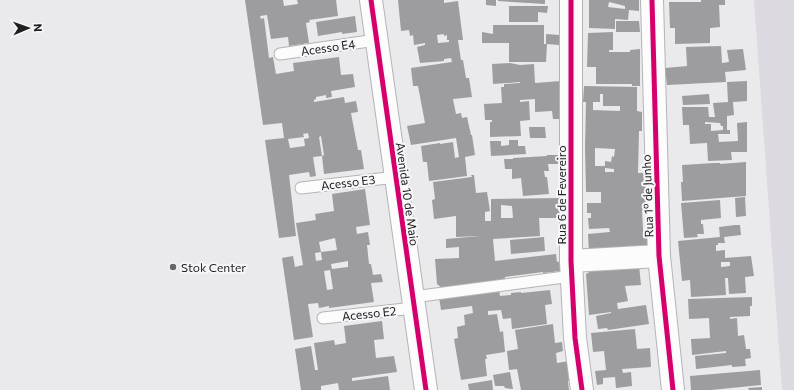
<svg xmlns="http://www.w3.org/2000/svg" width="794" height="390" font-family="Commissioner,sans-serif">
<style>
.built{fill:#dcdae0}
.building{fill:#9d9d9f;fill-rule:evenodd}
.lines{fill:none;stroke-linecap:round;stroke-linejoin:round}
.lane-casing{stroke:#b5b4b5;stroke-width:13}
.street-casing{stroke:#b5b4b5;stroke-width:24}
.secondary-casing{stroke:#b5b4b5;stroke-width:24}
.lane{stroke:#fcfcfc;stroke-width:11}
.street{stroke:#fcfcfc;stroke-width:22}
.secondary{stroke:#fcfcfc;stroke-width:22}
.cycleway-casing{stroke:#f7f6f9;stroke-width:8}
.cycleway{stroke:#d6006c;stroke-width:5}
.poi-dot{fill:#676668;stroke:#f7f6f9;stroke-width:1.5}
.labels{text-anchor:middle;dominant-baseline:central;stroke-width:4;stroke-linejoin:round;paint-order:stroke}
.street-label{font-size:12px;fill:#212021;stroke:#f7f6f9}
.poi-label{font-size:12px;fill:#212021;stroke:#f7f6f9;text-anchor:start}
</style>
<rect width="100%" height="100%" fill="#eae9eb"/>
<polygon class="built" points="754,0 794,0 794,390 782,390"/>
<g class="building">
<path d="M245,0H283L284,6L298,4L297,0H336L338,16L309,20L310,22L306,23L309,43L289,46L288,37L271,39L267,15L260,16L261,19L264,18L269,58L273,57L276,74L294,71L293,63L339,57L341,75L353,74L355,87L331,91L332,97L326,98V95L316,97V99L314,100V102L344,97L345,103L356,101L358,112L351,113L358,150H361L364,169L324,174L322,156L324,155L321,136L319,137L322,156L313,157L316,176L310,177L309,172L289,175L296,236L279,238L265,140L284,138L282,123L263,125ZM308,133L309,138L304,139L305,146L290,148L288,139L304,137L303,134Z"/>
<path d="M398,0H444V3L458,1L463,40H458L461,60H463L466,78H469L472,97L453,99L456,114L461,113L462,118L467,117L471,135H472L475,155L465,157L467,176L429,181L427,162H423L421,146L440,143V144L453,142L455,158L459,157L456,138L411,145L407,126L425,123L418,86H413L411,68L452,62L451,58L444,59V61L420,63L417,47L425,45V43L414,45L413,35L410,36L409,30L401,31ZM444,34V36L447,35V40H449V42L438,43L437,35Z"/>
<polygon points="486,0 496,0 496,6 486,5"/>
<polygon points="498,0 545,0 545,4 498,1"/>
<path d="M589,0H639V11L629,10L628,20L615,19V29L589,28ZM609,2L625,6V9L608,7Z"/>
<polygon points="701,0 725,0 725,5 719,5 720,27 710,28 710,43 675,44 675,28 670,28 669,2 701,2"/>
<polygon points="509,6 548,6 547,13 538,12 538,22 509,22"/>
<polygon points="355,16 357,32 342,34 342,32 318,36 316,22"/>
<polygon points="616,21 639,21 640,32 616,32"/>
<polygon points="493,25 544,25 544,44 547,44 546,62 509,62 509,43 482,43 482,32 493,34"/>
<polygon points="613,32 613,50 609,50 609,52 630,52 630,50 640,49 640,86 632,86 632,84 596,84 596,67 587,67 588,33"/>
<polygon points="546,34 559,35 559,45 546,44"/>
<polygon points="721,46 722,63 729,62 727,50 743,49 746,70 725,72 726,82 667,85 665,68 687,66 686,47"/>
<polygon points="510,63 520,65 534,64 535,83 561,81 562,119 553,119 552,111 535,112 535,99 520,100 520,102 529,101 530,120 520,121 521,136 490,137 490,122 492,122 492,120 485,120 484,104 502,103 501,87 504,87 504,84 520,83 520,82 493,84 492,64"/>
<path d="M747,81V101L733,102L734,115L727,116V130H730V134H718L719,142L738,141L737,123L747,122V152H731L732,160L708,161L707,143L690,144L689,125H683L682,107H708L709,117H715L713,103L728,102L727,82ZM705,122L720,123L721,126H723V130L711,131V124H705Z"/>
<path d="M584,86L637,87V111L642,112V131H639L638,173H645L646,210L642,211L643,230H647L649,250L589,254L588,234L610,232L609,228L589,229L588,218H591V213H587V203H601V192H586L585,148L586,102H583ZM600,94H603V106H620V111L593,110V102H600ZM595,148L615,149L614,157L612,156L611,162L605,161V166H595ZM605,168L614,169V172H605Z"/>
<polygon points="709,94 710,104 683,105 682,96"/>
<polygon points="529,127 545,127 546,138 530,138"/>
<polygon points="509,140 518,140 518,146 525,146 526,154 491,156 490,141 501,141 501,146 509,145"/>
<polygon points="547,155 562,155 562,164 548,164 549,171 544,171 545,177 547,177 549,194 523,196 521,178 512,179 512,169 505,169 504,159 513,159 513,158 547,156"/>
<polygon points="746,162 746,196 682,201 681,182 683,182 682,165 714,163 720,163 720,164"/>
<path d="M471,175H474L476,193L487,192L490,211L485,212V221H491V199L562,198V218H539L540,236L493,239L495,261L556,254L557,262L561,261V271L543,273V272L505,277V280L442,288L437,284L435,259L459,258V247L446,248V239L480,236L456,237V216L434,219L432,200L435,199L433,182L472,177ZM501,205L512,206L513,218H501Z"/>
<path d="M365,189L370,225L356,227L357,234L368,232L370,245H367L369,264H371L373,275L381,274L383,282L371,283L374,302L329,308V306L319,308L318,303L308,304L313,337L294,340L282,258L293,256L295,267L303,265L296,223L316,220L315,214L334,211L332,194ZM335,238L337,250L321,252L319,242ZM321,252L322,260L316,261L315,253ZM348,261V267L332,269L331,264ZM330,270L333,289L327,290L324,271Z"/>
<polygon points="745,197 746,216 736,217 735,198"/>
<polygon points="720,200 721,218 701,220 701,224 703,224 704,234 697,234 698,237 684,238 681,203"/>
<path d="M735,225H740L741,235L724,237L725,243H718V245H716V251L725,250V258L751,256L754,276L745,277L746,293L729,294L728,278H725L726,295L691,297L690,280L682,281L678,241L720,237L719,227ZM721,262H730V266L721,267Z"/>
<polygon points="544,237 545,251 511,254 510,240"/>
<polygon points="639,265 641,285 625,286 628,301 617,303 618,309 646,305 649,324 608,330 607,328 598,329 596,316 611,313 611,312 589,315 586,274 595,269 598,269 599,271 612,270 611,268"/>
<polygon points="499,289 500,296 511,295 511,293 521,292 521,293 550,290 552,304 545,305 547,324 512,329 511,318 503,319 501,310 488,311 488,315 497,314 500,332 503,331 505,352 486,355 487,359 485,359 487,376 461,380 454,339 458,338 457,327 465,325 464,315 473,313 472,306 441,310 439,297"/>
<polygon points="752,297 752,306 750,306 750,316 730,317 730,319 737,318 738,336 744,335 746,349 750,349 751,358 745,359 746,366 732,367 732,365 696,369 695,356 726,353 726,351 692,355 691,339 710,338 709,318 689,319 688,299"/>
<polygon points="382,321 384,339 374,340 376,358 394,356 397,372 352,378 352,381 388,376 390,390 339,390 338,383 321,386 321,390 301,390 295,349 311,346 315,370 318,370 314,343 334,340 335,345 346,343 344,326"/>
<polygon points="553,324 555,343 562,342 563,351 556,353 557,363 569,361 571,381 568,381 569,390 521,390 517,369 509,370 507,351 518,349 515,330"/>
<polygon points="635,329 637,349 650,348 651,367 622,369 623,373 631,372 632,386 616,388 615,377 603,378 603,384 597,385 595,371 606,370 604,351 593,352 591,333"/>
<polygon points="760,370 761,385 711,390 691,390 690,376"/>
<polygon points="510,372 513,389 505,388 504,386 495,386 493,375"/>
<polygon points="492,380 493,390 469,390 468,384"/>
<polygon points="762,387 762,390 749,390 748,388"/>
</g>
<g class="lines">
<g class="lane-casing">
<g id="lane">
<polyline points="280,54 376,40"/>
<polyline points="301,188 396,177"/>
<polyline points="413,297 572,276"/>
<polyline points="323,318 414,308"/>
</g>
</g>
<g class="street-casing">
<g id="street">
<polyline points="571,0 571,261 575,338 582,390"/>
<polyline points="652,0 659,256 673,390"/>
<polyline points="571,261 659,256"/>
</g>
</g>
<g class="secondary-casing">
<polyline id="secondary" points="371,0 426,390"/>
</g>
<use href="#lane" class="lane"/>
<use href="#street" class="street"/>
<use href="#secondary" class="secondary"/>
<g class="cycleway-casing">
<g id="cycleway">
<polyline points="371,0 426,390"/>
<polyline points="571,0 571,261 575,338 582,390"/>
<polyline points="652,0 659,256 673,390"/>
</g>
</g>
<use href="#cycleway" class="cycleway"/>
</g>
<circle class="poi-dot" cx="173" cy="267" r="4"/>
<g class="labels">
<g class="street-label">
<text transform="translate(328 47) rotate(-8)">Acesso E4</text>
<text transform="translate(348 182) rotate(-7)">Acesso E3</text>
<text transform="translate(408 194) rotate(82)">Avenida 10 de Maio</text>
<text transform="translate(561 195) rotate(-90)">Rua 6 de Fevereiro</text>
<text transform="translate(647 196) rotate(-92)">Rua 1º de Junho</text>
<text transform="translate(369 313) rotate(-6)">Acesso E2</text>
</g>
<g class="poi-label">
<text x="181" y="267">Stok Center</text>
</g>
</g>
<g transform="translate(28 28) rotate(88)" stroke="#f7f6f9" stroke-width="3" paint-order="stroke">
<path d="M0-3L7 15L0 10L-7 15Z" fill="#212021"/>
<text y="-6" font-size="11" font-weight="bold" text-anchor="middle" fill="#212021">N</text>
</g>
</svg>
